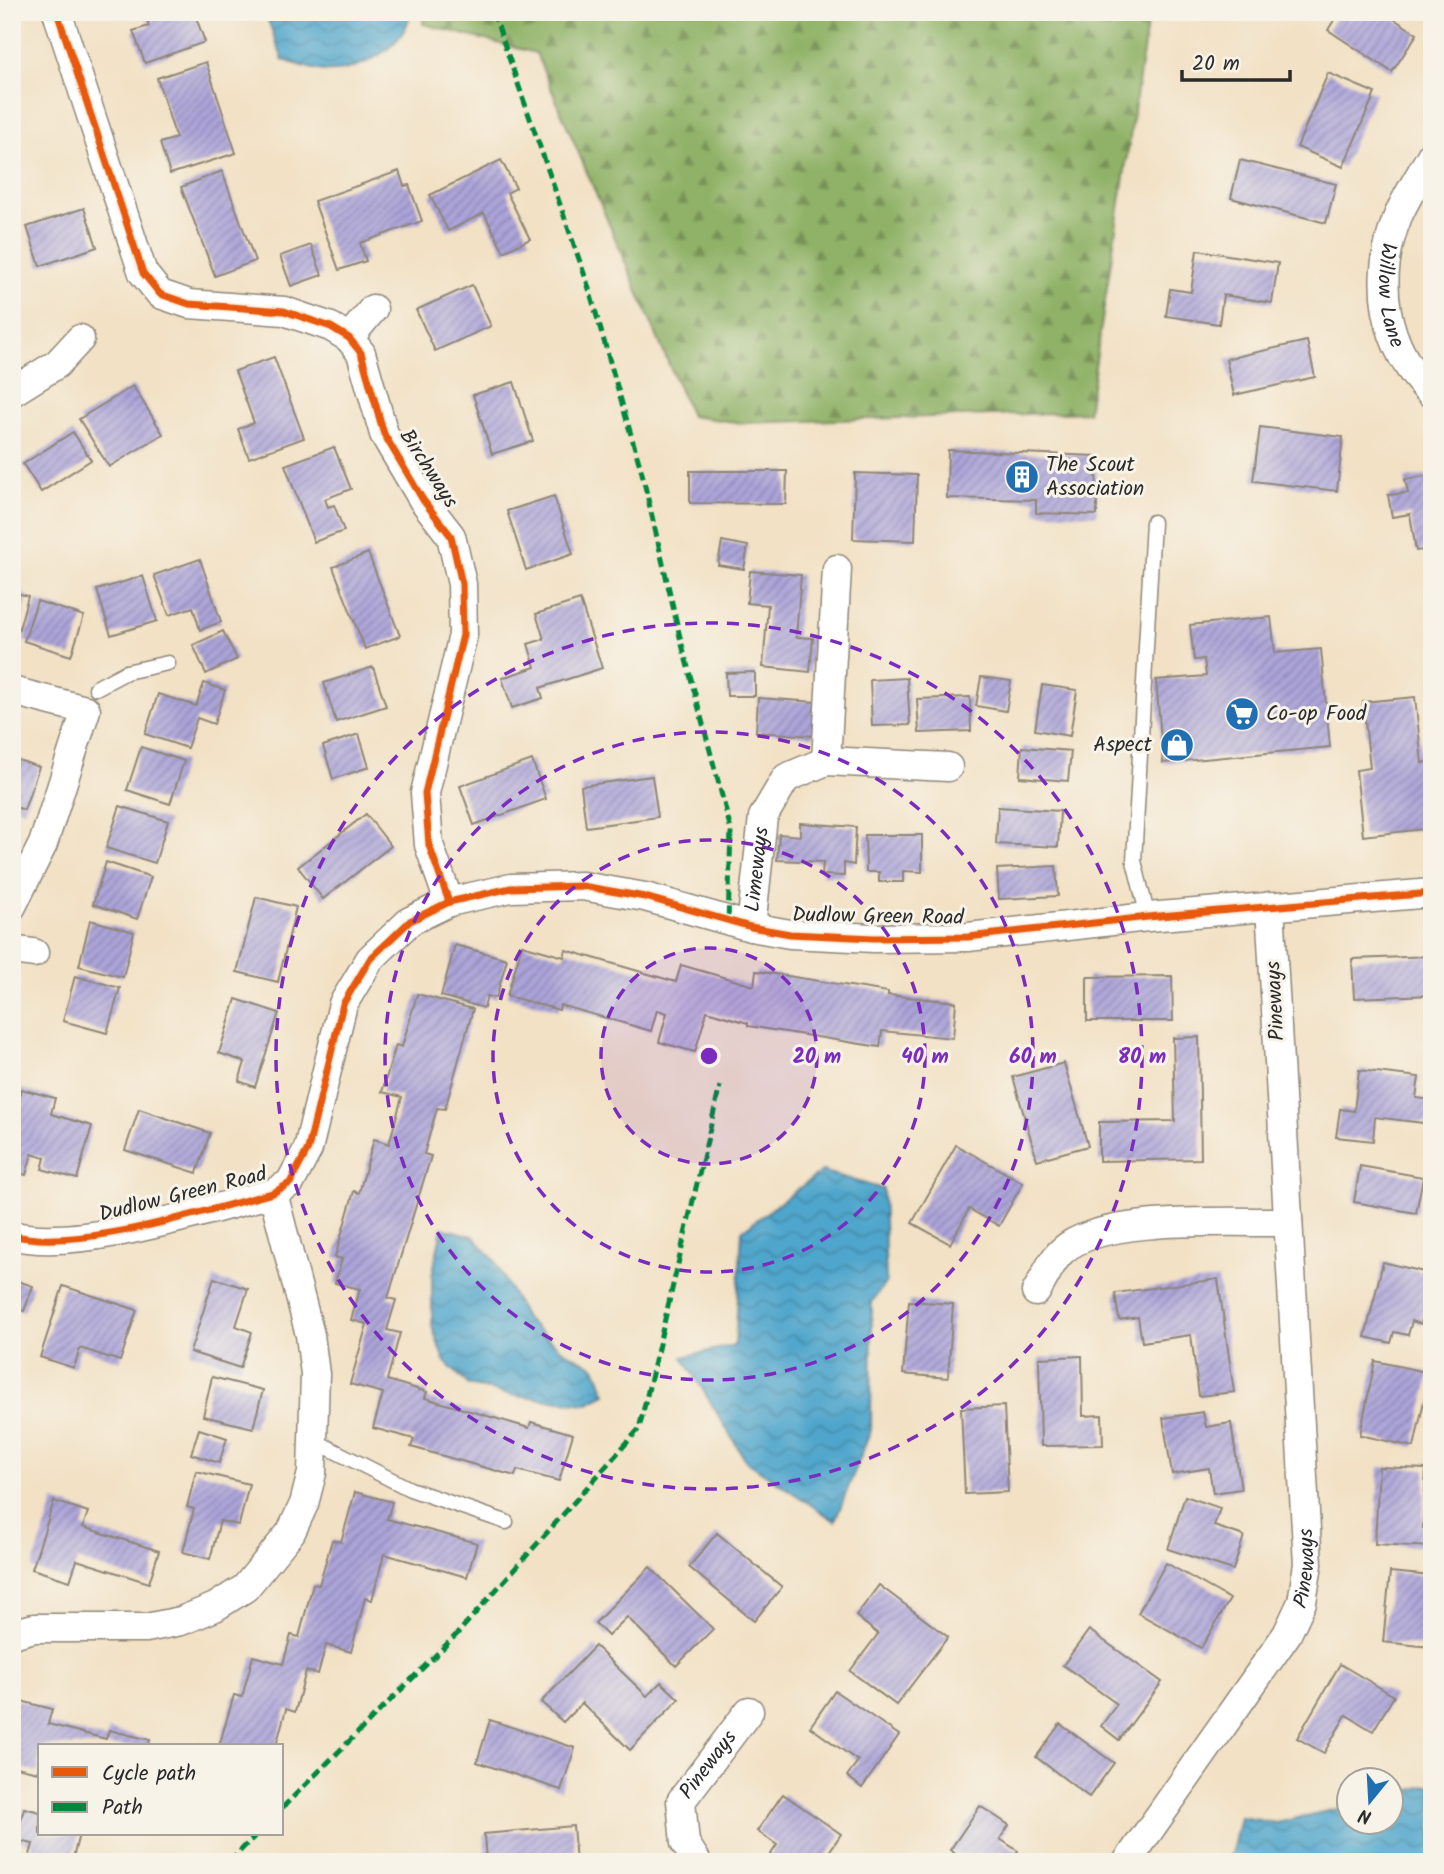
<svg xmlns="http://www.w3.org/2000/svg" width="1444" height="1874" font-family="Kalam,sans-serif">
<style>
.forest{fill:url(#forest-firs);stroke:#5e6e49;stroke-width:2}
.water{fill:url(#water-waves);stroke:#3d687c;stroke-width:2}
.building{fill:url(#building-hatch)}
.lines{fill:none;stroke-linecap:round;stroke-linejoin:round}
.service-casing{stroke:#8e8678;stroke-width:17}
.minor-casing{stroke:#8e8678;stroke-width:31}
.service{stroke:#fff;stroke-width:14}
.minor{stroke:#fff;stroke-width:28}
.quiet{stroke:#00873e;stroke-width:5;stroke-dasharray:10 5;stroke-linecap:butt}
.cycleway-casing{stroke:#f7f3e8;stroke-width:11}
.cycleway{stroke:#e8590c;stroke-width:7}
.ring{fill:none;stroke:#7b2cbf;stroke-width:3.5;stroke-dasharray:12 9}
.labels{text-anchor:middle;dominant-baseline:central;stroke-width:6;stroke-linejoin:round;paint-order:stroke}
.street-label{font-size:21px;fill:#2b2b2b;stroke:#f7f3e8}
.poi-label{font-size:21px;fill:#2b2b2b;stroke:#f7f3e8;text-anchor:start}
.centre{fill:#7b2cbf;stroke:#f7f3e8;stroke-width:3.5}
.ring-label{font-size:21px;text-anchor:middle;font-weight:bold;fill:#7b2cbf;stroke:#f7f3e8;stroke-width:6;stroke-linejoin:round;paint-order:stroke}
</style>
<defs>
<pattern id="forest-firs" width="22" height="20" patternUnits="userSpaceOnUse" patternTransform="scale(1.75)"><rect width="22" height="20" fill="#90b267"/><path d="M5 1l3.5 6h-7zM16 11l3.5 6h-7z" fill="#769155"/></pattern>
<pattern id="water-waves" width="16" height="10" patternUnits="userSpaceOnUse" patternTransform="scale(1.75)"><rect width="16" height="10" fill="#4fa6cc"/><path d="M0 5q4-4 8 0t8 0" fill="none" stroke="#4287a6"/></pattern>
<pattern id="building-hatch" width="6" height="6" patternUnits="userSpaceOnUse" patternTransform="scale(1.75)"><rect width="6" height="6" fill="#aca4d9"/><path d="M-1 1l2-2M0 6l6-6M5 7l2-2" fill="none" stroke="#8c86b0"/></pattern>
</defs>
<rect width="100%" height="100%" fill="#f7f3e8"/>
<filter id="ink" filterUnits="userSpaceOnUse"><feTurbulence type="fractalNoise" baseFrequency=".0143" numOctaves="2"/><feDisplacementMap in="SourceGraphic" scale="14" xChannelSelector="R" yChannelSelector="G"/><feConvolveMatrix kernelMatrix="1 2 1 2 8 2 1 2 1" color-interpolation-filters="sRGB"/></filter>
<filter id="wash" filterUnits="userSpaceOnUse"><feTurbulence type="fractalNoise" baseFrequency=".00686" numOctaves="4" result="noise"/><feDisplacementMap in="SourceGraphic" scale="28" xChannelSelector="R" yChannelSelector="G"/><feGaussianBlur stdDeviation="1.57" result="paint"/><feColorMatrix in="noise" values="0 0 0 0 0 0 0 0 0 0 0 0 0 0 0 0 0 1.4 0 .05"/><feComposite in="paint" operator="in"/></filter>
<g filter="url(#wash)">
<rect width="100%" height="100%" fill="#f2e1c5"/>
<polygon class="forest" points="423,12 1149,12 1088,412 742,423 691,416 536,53 423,24"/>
<g class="water">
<path d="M265,12H410C408,45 358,74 326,71C312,70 296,64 283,60Z"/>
<polygon points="822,1171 883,1189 886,1282 872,1302 871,1430 835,1521 746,1461 683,1357 735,1345 742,1231"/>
<polygon points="442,1228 473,1236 495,1261 525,1318 562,1350 595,1367 606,1394 586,1404 516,1396 469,1385 444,1361 432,1326 432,1276"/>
<polygon points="1432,1784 1432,1862 1226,1862 1232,1852 1240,1817 1276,1823 1349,1806 1350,1822 1392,1822 1392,1795"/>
</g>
<g id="blocks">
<g class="building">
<polygon points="145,12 194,12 205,42 145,63 133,31 149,26"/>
<polygon points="1339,12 1383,12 1417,34 1392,72 1328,30"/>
<polygon points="206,62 236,153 170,174 160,143 176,138 157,78"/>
<polygon points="1328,73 1375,93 1343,167 1297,147"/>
<polygon points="501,160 516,188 507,193 530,239 504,252 484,213 448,231 430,195"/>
<polygon points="1240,160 1336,184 1326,223 1231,198"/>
<polygon points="222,171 255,261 215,276 181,187"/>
<polygon points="399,171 404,186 409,185 422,221 360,243 366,261 339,270 314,201"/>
<polygon points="84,208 97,247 40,266 27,227"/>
<polygon points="311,245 322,275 291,286 280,256"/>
<polygon points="1197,250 1278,263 1272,303 1223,295 1219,324 1166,316 1170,289 1191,292"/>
<polygon points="472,285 491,326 435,351 416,310"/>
<polygon points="1307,341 1315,377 1234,395 1226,359"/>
<polygon points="274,357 304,438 249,458 238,429 254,423 235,371"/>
<polygon points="514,382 533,441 492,454 473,395"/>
<polygon points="133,386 163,434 109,467 79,419"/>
<polygon points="1260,427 1343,437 1337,491 1253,481"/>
<polygon points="73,432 91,460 41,492 23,464"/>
<polygon points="334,447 351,489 325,499 328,507 334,505 344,531 314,542 285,465"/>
<polygon points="948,450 1096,456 1097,515 1036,513 1036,500 947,498"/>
<polygon points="690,471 787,471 786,504 690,503"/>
<polygon points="855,473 917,475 915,541 853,539"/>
<polygon points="1432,475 1432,549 1416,551 1410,514 1392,517 1388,495 1408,493 1405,479"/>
<polygon points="554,496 573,554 526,570 507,511"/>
<polygon points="722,541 748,546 744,569 718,565"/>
<polygon points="368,553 400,636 365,649 333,567"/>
<polygon points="200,559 221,622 200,630 193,607 169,615 154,575"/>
<polygon points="750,571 801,575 796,637 813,638 810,672 763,667 768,605 747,603"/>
<polygon points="143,576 157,621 111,635 97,590"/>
<polygon points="12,592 28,596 17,636 12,635"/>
<polygon points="580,600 602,668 540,688 543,698 512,708 502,678 535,667 528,644 544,639 536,614"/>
<polygon points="37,601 84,616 71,656 24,641"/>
<polygon points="1271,617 1275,653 1321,649 1330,747 1163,763 1156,680 1206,676 1204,659 1194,660 1190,625"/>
<polygon points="223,631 237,659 206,674 193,645"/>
<polygon points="373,667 386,706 336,722 324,683"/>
<polygon points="755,672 755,696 727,696 726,673"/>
<polygon points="981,677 1011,681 1006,711 976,706"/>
<polygon points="907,678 910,725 872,726 870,680"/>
<polygon points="204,683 225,690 214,724 197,718 187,748 145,734 158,694 196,706"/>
<polygon points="1042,685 1077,690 1070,736 1035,730"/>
<polygon points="970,697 971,731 919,733 917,699"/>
<polygon points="1415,697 1422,763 1432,761 1432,828 1363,836 1356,770 1370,768 1363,702"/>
<polygon points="758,698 816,702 814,736 756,732"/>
<polygon points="359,734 369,767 333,779 323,746"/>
<polygon points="141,747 184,761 170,804 127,790"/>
<polygon points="1022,747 1071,751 1068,781 1020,777"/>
<polygon points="12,758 39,767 24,810 12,806"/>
<polygon points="532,760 546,799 474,825 460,786"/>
<polygon points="652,776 658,817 586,827 581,786"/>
<polygon points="120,806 168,821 155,863 106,848"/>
<polygon points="998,807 1060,811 1058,847 996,844"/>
<polygon points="366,814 391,846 323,899 298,867"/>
<polygon points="800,823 856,827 854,865 844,863 844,876 822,875 823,862 777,860 779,834 800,836"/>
<polygon points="865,835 922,835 922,872 903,871 903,882 879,882 879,872 866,872"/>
<polygon points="106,862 151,877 137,919 93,904"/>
<polygon points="1056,866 1058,896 999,899 997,869"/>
<polygon points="256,897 296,907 278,982 237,972"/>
<polygon points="90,920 134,932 123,977 79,966"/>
<polygon points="455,945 507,959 496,998 487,996 484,1008 441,996"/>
<polygon points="522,945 564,957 566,950 676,982 681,965 754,986 756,971 888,992 888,995 956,1002 953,1038 882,1031 880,1047 748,1026 748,1023 707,1011 695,1052 659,1042 667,1013 657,1010 651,1031 560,1005 559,1010 507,996"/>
<polygon points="1432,956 1432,995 1354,998 1352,959"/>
<polygon points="75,976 120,988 107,1033 63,1021"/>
<polygon points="1172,976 1173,1021 1087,1021 1087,977"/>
<polygon points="417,994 473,1009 445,1109 437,1108 424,1154 431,1156 388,1298 396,1300 387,1330 400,1333 387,1380 427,1392 425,1398 529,1428 531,1422 573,1434 559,1481 517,1470 515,1476 411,1447 414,1439 373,1428 383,1393 350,1384 367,1324 351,1320 360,1289 335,1283 342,1259 335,1257 354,1191 359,1193 374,1139 389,1144 402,1097 382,1092 396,1045 402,1047"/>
<polygon points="236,999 279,1013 255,1087 239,1081 245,1062 219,1053"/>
<polygon points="1199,1037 1201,1159 1099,1161 1099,1122 1175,1121 1173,1038"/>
<polygon points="1064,1063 1088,1146 1037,1160 1013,1077"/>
<polygon points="1359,1070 1419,1077 1416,1098 1432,1100 1432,1124 1375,1117 1373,1141 1336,1137 1340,1109 1354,1111"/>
<polygon points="21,1089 55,1098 51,1114 92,1126 77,1179 42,1169 45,1158 32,1154 26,1175 12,1171 12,1120"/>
<polygon points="139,1109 210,1133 197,1173 125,1150"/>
<polygon points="956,1145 1023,1183 999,1226 969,1209 950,1244 912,1223"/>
<polygon points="1360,1166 1423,1177 1416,1213 1354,1202"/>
<polygon points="1383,1262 1432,1274 1421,1324 1412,1321 1408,1335 1394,1332 1391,1343 1365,1337"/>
<polygon points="214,1278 248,1289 236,1326 252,1332 240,1368 190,1352"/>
<polygon points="12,1279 33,1286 24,1311 12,1308"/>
<polygon points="1218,1279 1234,1392 1199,1396 1191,1335 1142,1342 1138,1317 1119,1320 1115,1293"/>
<polygon points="63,1286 137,1310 120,1361 80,1348 74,1368 40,1357"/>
<polygon points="909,1301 953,1304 948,1378 903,1374"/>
<polygon points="1082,1356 1083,1416 1102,1415 1103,1445 1041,1446 1039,1358"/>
<polygon points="1375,1361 1430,1373 1414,1447 1360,1435"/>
<polygon points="212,1377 263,1390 253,1428 203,1416"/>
<polygon points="1004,1406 1008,1492 965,1494 961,1408"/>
<polygon points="1203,1412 1206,1427 1231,1423 1241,1489 1213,1493 1209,1468 1172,1474 1163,1418"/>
<polygon points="199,1429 227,1438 219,1463 191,1454"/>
<polygon points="1379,1467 1426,1469 1423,1528 1432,1528 1432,1547 1375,1544"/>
<polygon points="196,1471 249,1484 239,1525 220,1521 210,1559 183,1552 194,1509 187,1507"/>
<polygon points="355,1492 392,1502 387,1519 477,1543 467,1577 384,1554 372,1600 365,1598 351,1652 326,1645 318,1674 306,1671 295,1712 286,1709 276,1746 219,1746 234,1695 242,1697 253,1656 283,1664 291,1635 299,1637 313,1584 319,1585 332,1540 341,1542"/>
<polygon points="1185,1496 1220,1508 1214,1526 1244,1536 1233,1570 1168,1549"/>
<polygon points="54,1501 88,1512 83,1527 159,1551 149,1583 77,1560 70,1581 32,1569"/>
<polygon points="717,1533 782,1587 754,1621 689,1567"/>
<polygon points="1166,1563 1230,1599 1201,1648 1138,1613"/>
<polygon points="650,1567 713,1629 676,1666 627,1617 608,1636 595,1623"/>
<polygon points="1390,1572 1432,1576 1430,1647 1383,1642"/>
<polygon points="879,1585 948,1637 896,1705 850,1671 878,1634 856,1616"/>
<polygon points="1089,1630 1162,1682 1119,1740 1101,1726 1117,1704 1063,1665"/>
<polygon points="595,1646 647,1696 661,1682 679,1699 630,1750 582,1703 563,1722 541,1702"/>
<polygon points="1340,1664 1394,1696 1373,1731 1346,1715 1324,1753 1297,1738"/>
<polygon points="835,1691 899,1735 862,1788 847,1776 858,1761 810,1727"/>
<polygon points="17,1700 52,1709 48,1724 106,1739 109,1730 150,1740 148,1746 40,1746 38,1772 12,1766 12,1718"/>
<polygon points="490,1720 575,1748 561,1790 477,1762"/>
<polygon points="1060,1724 1114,1763 1089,1797 1036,1757"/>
<polygon points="783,1794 841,1834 825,1858 831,1862 777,1862 769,1857 777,1845 757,1831"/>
<polygon points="980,1806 1009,1825 1000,1839 1018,1851 1012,1862 967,1862 950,1850"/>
<polygon points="24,1808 40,1812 40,1834 79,1834 72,1862 28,1862 33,1844 16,1840"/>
<polygon points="573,1826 576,1862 486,1862 484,1834"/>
</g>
</g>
</g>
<g filter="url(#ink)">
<use href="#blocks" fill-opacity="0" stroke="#8e8678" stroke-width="2"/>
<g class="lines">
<g class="service-casing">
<g id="service">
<polyline points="96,688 126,672 168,663"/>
<polyline points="1148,917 1134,861 1153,522"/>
<polyline points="315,1441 410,1489 506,1522"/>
</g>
</g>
<g class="minor-casing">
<g id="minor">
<polyline points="57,12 143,273 160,294 189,304 284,311 331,327 349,338 361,353 384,434 423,500 451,536 462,584 463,635 425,793 429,845 449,902"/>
<path id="s1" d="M1432,154C1421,174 1407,195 1398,216C1373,278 1382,347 1432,394"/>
<polyline points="349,338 373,309"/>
<polyline points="12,392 57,364 80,339"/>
<polyline points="12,691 86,710 43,844 12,906"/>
<polyline points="826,761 837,569"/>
<path id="s2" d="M751,927L763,817L786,778L826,761L948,767"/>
<polyline points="12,950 34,953"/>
<path d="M12,1235C76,1253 206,1210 273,1193L290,1183L308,1149L343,1004L370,959L410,921L449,902L511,888L582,886L645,897L751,927L790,934L874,938L968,937L1148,917L1432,893"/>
<path d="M1036,1292C1044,1279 1051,1261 1062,1251C1100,1214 1234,1223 1288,1222"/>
<polyline points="12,1634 34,1628 146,1628 181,1621 215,1607 245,1588 291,1532 304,1504 312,1473 315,1374 310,1335 273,1193"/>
<path id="s3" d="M697,1862L685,1843L681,1801L749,1711"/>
<path id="s4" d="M1127,1862L1287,1634L1302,1602L1308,1564L1270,906"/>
</g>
</g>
<use href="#service" class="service"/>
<use href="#minor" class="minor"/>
<g class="quiet">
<polyline points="493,12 587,282 642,473 680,637 731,830 728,922"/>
<polyline points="282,1808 456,1635 639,1429 720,1086"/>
<polyline points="229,1862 257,1834"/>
</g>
<g class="cycleway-casing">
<g id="cycleway">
<polyline points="57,12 143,273 160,294 189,304 284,311 331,327 349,338 361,353 384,434 423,500 451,536 462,584 463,635 425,793 429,845 449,902"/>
<path d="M12,1235C76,1253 206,1210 273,1193L290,1183L308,1149L343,1004L370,959L410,921L449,902L511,888L582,886L645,897L751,927L790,934L874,938L968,937L1148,917L1432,893"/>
</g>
</g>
<use href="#cycleway" class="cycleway"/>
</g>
</g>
<circle cx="709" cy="1056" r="108" fill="#7b2cbf" fill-opacity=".12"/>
<g class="ring">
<circle cx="709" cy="1056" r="108"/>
<circle cx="709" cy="1056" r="216"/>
<circle cx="709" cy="1056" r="324"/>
<circle cx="709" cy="1056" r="433"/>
</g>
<defs>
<g id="building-disc" transform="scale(1.75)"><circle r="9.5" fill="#1f6fb2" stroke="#f7f3e8"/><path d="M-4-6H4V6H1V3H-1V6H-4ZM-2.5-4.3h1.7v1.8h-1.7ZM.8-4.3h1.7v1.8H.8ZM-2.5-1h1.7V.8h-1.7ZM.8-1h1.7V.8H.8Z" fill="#fff"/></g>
<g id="supermarket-disc" transform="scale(1.75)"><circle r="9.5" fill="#1f6fb2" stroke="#f7f3e8"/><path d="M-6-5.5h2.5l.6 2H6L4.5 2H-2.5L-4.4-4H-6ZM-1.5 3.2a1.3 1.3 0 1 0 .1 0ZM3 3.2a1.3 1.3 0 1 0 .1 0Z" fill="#fff"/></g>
<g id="shop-disc" transform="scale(1.75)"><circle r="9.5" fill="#1f6fb2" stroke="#f7f3e8"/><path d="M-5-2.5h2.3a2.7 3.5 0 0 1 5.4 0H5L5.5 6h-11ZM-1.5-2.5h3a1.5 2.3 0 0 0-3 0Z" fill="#fff"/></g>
</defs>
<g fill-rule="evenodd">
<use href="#building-disc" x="1022" y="477"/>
<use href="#supermarket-disc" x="1242" y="714"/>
<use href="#shop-disc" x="1177" y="745"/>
</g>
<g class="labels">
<g class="street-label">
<text stroke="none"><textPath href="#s1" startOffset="152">Willow Lane</textPath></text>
<text transform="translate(428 469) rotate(57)">Birchways</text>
<text stroke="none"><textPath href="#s2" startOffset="58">Limeways</textPath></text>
<text transform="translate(878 917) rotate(1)">Dudlow Green Road</text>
<text transform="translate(1276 1001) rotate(-93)">Pineways</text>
<text transform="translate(183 1195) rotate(-14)">Dudlow Green Road</text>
<text stroke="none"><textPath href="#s4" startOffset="348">Pineways</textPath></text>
<text stroke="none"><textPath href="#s3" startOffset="110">Pineways</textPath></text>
</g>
<g class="poi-label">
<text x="1046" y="465">The Scout<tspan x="1046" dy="24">Association</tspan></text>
<text x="1266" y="714">Co-op Food</text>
<text x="1152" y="745" text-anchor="end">Aspect</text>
</g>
</g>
<circle cx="709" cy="1056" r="10" class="centre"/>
<g class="ring-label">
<text x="817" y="1063">20 m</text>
<text x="925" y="1063">40 m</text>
<text x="1033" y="1063">60 m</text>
<text x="1142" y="1063">80 m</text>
</g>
<rect width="1444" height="1874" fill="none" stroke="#f7f3e8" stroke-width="42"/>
<rect x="38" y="1744" width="245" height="91" fill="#f7f3e8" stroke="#a5a39c" stroke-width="2"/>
<rect x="52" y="1767" width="35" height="10" fill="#e8590c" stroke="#a5a39c" stroke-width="2"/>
<text x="102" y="1780" font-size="21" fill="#2b2b2b">Cycle path</text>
<rect x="52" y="1802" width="35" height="10" fill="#00873e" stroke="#a5a39c" stroke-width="2"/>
<text x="102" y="1814" font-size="21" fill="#2b2b2b">Path</text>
<g transform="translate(1370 1801) rotate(198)"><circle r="33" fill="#f7f3e8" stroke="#a5a39c" stroke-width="2"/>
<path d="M0-5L12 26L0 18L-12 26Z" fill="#1f6fb2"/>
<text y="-10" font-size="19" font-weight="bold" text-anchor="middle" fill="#2b2b2b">N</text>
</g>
<path d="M1182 70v10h108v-10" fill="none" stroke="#2b2b2b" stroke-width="3.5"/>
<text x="1192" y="70" font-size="21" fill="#2b2b2b" stroke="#f7f3e8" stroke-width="5" paint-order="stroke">20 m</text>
</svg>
